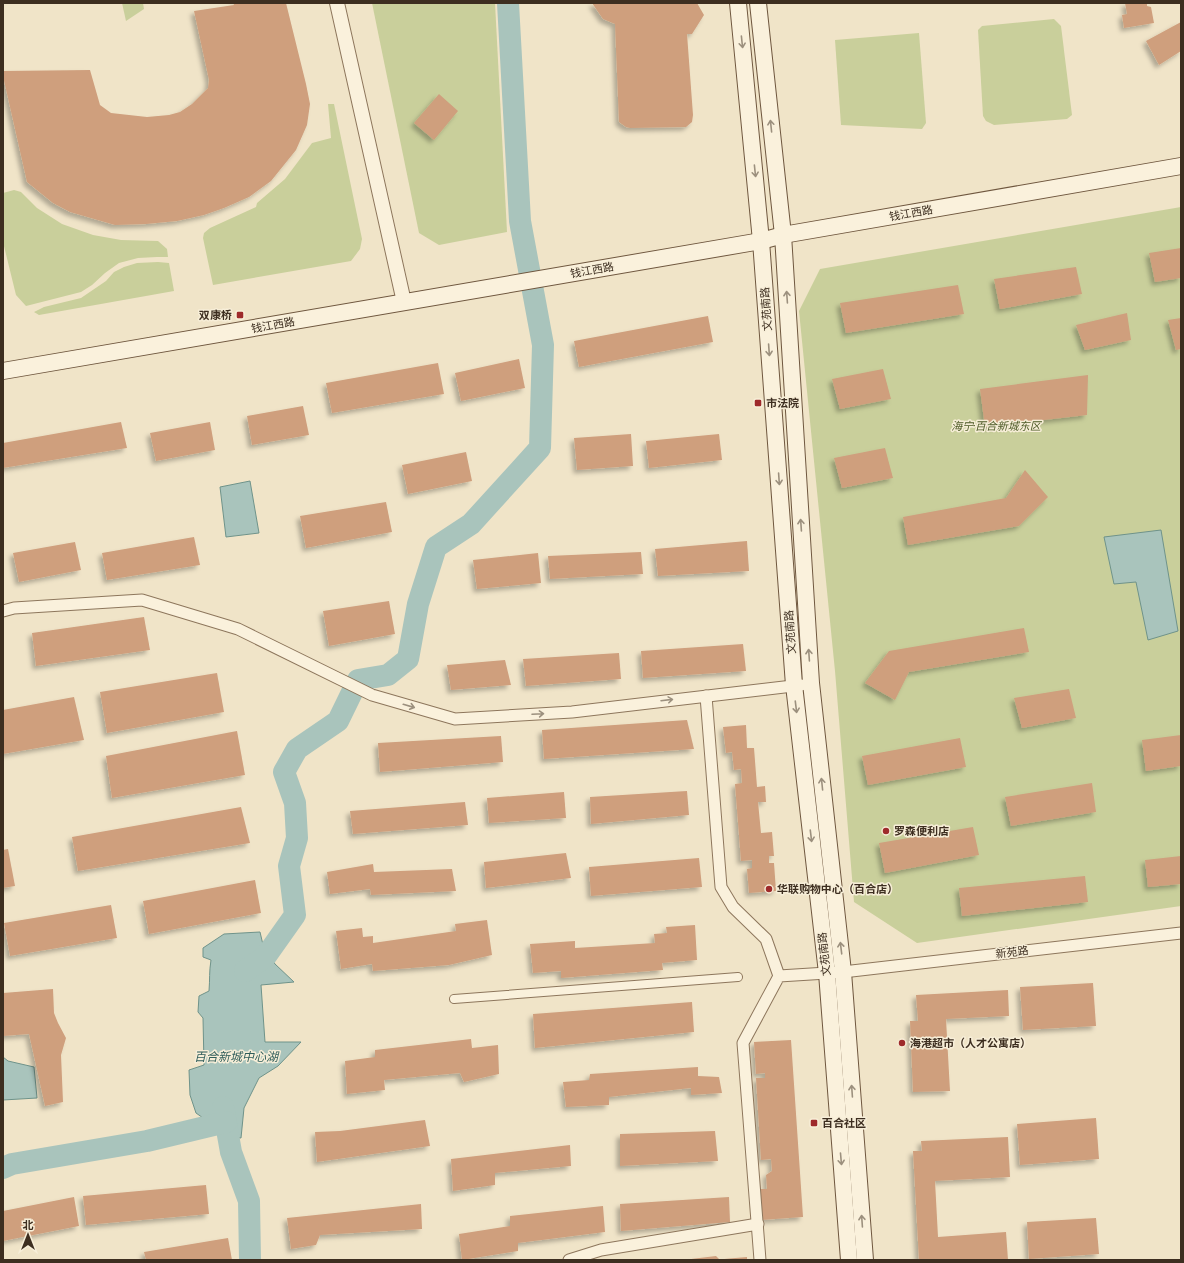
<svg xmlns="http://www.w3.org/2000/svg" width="1184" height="1263" font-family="Merriweather,'Noto Sans SC',serif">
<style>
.green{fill:#c9cf9b}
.water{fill:#a9c4bc;stroke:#6f938a}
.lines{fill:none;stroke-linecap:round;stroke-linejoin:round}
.river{stroke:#a9c4bc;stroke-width:22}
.building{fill:#cf9f7d;filter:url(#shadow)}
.pedestrian-casing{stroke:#8d765c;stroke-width:10}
.minor-casing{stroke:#8d765c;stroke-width:13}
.tertiary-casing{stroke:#8d765c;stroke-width:16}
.secondary-casing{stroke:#6f573f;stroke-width:18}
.pedestrian{stroke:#faf1dc;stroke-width:8}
.minor{stroke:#faf1dc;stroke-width:11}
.tertiary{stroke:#faf1dc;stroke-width:14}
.secondary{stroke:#faf1dc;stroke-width:16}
.oneway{stroke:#9c907e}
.poi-dot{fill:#9e2a2b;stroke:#f7eed8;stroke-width:1.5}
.labels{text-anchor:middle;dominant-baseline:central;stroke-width:3;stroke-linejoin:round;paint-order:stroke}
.street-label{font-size:11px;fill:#3d2e20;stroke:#f7eed8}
.poi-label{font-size:11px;font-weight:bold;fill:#3d2e20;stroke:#f7eed8;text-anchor:start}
.park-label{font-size:11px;font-style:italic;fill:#4d5a26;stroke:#f7eed8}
.water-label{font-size:12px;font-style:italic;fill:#2f5d5a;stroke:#f7eed8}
</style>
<defs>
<filter id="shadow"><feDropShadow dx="-3.5" dy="3.5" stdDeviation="2" flood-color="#0004"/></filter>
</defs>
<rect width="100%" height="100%" fill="#f0e4c8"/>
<g class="green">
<polygon points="122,3 143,3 144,9 126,21"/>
<polygon points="372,3 495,3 507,232 439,245 419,233"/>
<polygon points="1054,19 1061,26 1072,115 1067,119 994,125 986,121 983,116 978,30 982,26"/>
<polygon points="919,33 926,123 922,129 841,125 835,40"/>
<polygon points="328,104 334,104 362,239 360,249 351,261 213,285 203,238 204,233 210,228 256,207 257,203 285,179 312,143 331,138"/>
<polygon points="14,190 21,192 37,208 62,224 93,235 121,240 158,241 167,249 168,257 157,257 138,258 119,263 105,273 92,285 81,292 26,306 16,295 3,242 3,193"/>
<polygon points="1181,207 1181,906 917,943 854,902 835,671 799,311 820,269"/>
<polygon points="158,262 169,263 174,291 39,315 34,312 44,307 81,298 106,281 114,272 124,267 137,263"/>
</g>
<g class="water">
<polygon points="250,481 259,533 226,537 220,487"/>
<polygon points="1161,530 1178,631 1148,640 1136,582 1114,584 1104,537"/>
<path d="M260,932L264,949L275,964L294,982L261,985L265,1042H301L278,1066L259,1078L244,1108L241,1138L221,1136L206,1120L196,1113L190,1095L189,1070L204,1065L203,1018L198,1012L199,996L209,991C210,979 209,972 211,960L203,957V948L224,934Z"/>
<polygon points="3,1057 8,1061 34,1067 37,1098 3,1100"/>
</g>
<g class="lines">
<g class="river">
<polyline points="245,971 266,956 295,915 289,866 297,838 295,803 284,772 297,749 338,721 358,680 388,675 408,659 418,604 436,547 471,524 540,448 543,345 520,221 508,3"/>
<polyline points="223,1107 231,1152 249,1201 250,1260"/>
<polyline points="3,1168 12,1164 147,1141 226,1122"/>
</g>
</g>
<g class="building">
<polygon points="233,3 286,3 306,84 310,104 307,125 296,150 271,181 249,197 224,208 204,215 177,221 146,224 115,225 70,212 53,203 27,182 3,76 3,71 90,70 100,105 111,113 147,117 169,115 180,112 192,104 208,88 209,80 194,11 234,5"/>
<polygon points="592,3 697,3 704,15 692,34 687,34 693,115 692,122 686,127 630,128 626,127 619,122 615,24 603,19"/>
<polygon points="1125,3 1147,3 1147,6 1151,7 1154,23 1124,28 1122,15 1127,14"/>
<polygon points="1181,22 1181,51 1159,65 1146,41"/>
<polygon points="439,94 458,111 434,140 414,123"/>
<polygon points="1181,248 1181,278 1155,282 1149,253"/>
<polygon points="1076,267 1082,294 1000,309 994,279"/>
<polygon points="958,285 964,314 846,333 840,303"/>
<polygon points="1127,313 1131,340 1085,350 1076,325"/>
<polygon points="708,316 713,342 579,367 574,341"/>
<polygon points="1181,318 1181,349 1176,350 1168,320"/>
<polygon points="519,359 525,388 461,401 455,373"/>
<polygon points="438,363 444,394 332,413 326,383"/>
<polygon points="883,369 891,399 840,409 832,379"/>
<polygon points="1088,375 1087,415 985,427 980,389"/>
<polygon points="303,406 309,435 252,445 247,416"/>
<polygon points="121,422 127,448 3,468 3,443"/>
<polygon points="210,422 215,450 156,461 150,433"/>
<polygon points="631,434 633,466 577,470 574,438"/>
<polygon points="719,434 722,460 649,468 646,441"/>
<polygon points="885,448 893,478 842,488 834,458"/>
<polygon points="466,452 472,481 408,494 402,465"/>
<polygon points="1025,470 1048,497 1019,526 908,545 903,517 1006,498"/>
<polygon points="386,502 392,532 306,548 300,516"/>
<polygon points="194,537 200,565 107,580 102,553"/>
<polygon points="747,541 749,571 658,576 655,549"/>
<polygon points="75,542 81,570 19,582 13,553"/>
<polygon points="641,552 643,574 550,579 548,556"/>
<polygon points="538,553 541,583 477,589 473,560"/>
<polygon points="389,601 395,634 329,646 323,611"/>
<polygon points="144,617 150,650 36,666 32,633"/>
<polygon points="1024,628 1029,652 909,672 895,700 865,683 889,651"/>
<polygon points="743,644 746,671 643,678 641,651"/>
<polygon points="619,653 621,679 526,686 523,659"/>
<polygon points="505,660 511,685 451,690 447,665"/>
<polygon points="217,673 224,712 107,733 100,692"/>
<polygon points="1069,689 1076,718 1022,728 1014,698"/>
<polygon points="74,697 84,740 3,754 3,710"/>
<polygon points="687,720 694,749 544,759 542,730"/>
<polygon points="746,725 747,748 754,748 757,787 765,786 766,802 758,802 761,833 772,832 774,856 769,856 769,863 774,863 776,891 749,893 747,869 752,868 752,860 741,861 735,784 742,783 741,769 734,770 732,752 726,753 723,727"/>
<polygon points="237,731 245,775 112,798 106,756"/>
<polygon points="1181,735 1181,766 1146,771 1142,740"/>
<polygon points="501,736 503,762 380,772 378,743"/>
<polygon points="960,738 966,767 868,785 862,756"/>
<polygon points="1092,783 1096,812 1011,826 1005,797"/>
<polygon points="687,791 689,815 591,824 590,797"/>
<polygon points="564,792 566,818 489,823 487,798"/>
<polygon points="465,802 468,825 353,834 350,811"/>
<polygon points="241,807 250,843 78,871 72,837"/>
<polygon points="973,827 979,855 885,873 879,843"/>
<polygon points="8,849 15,886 3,888 3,850"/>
<polygon points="566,853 571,878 486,888 484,862"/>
<polygon points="1181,856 1181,884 1148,887 1145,860"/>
<polygon points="699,858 702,887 591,896 589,867"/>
<polygon points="373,864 374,872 452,869 456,891 371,895 370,889 330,894 327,872"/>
<polygon points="1085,876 1088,902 962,916 959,888"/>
<polygon points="255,880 261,913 149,934 143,901"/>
<polygon points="111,905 117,938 10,956 4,923"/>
<polygon points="487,920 492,955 449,965 373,971 372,964 341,969 336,931 362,928 363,937 373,936 373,943 456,931 455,924"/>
<polygon points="695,925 697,960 662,963 663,970 561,978 561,971 533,973 530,944 575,941 575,948 655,943 654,934 667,933 666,927"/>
<polygon points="1093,983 1096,1026 1023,1030 1020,987"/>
<polygon points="53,989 54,1013 58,1023 66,1038 61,1055 63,1102 45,1106 29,1034 3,1036 3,993"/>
<polygon points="1008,990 1009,1016 946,1019 950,1091 913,1092 910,1021 918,1021 916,995"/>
<polygon points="692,1002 694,1032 535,1048 533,1014"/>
<polygon points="471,1039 472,1048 498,1045 499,1074 464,1082 460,1073 384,1080 385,1090 347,1094 345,1061 375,1057 375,1050"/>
<polygon points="791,1040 803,1217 761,1220 759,1189 767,1189 766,1175 772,1171 771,1159 761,1160 756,1078 765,1078 765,1073 756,1074 754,1042"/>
<polygon points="698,1067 698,1076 719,1077 722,1093 691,1095 691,1088 609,1097 609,1105 566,1107 563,1082 589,1080 590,1074"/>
<polygon points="1096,1118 1099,1159 1020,1165 1017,1124"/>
<polygon points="425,1120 430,1146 317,1162 315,1132 340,1131"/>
<polygon points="715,1131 718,1161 620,1166 620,1134"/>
<polygon points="1008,1137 1010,1177 935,1181 938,1237 1006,1232 1008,1260 919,1260 913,1151 922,1151 921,1141"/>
<polygon points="570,1145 571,1166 495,1173 495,1185 453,1191 451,1159"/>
<polygon points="206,1185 209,1214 86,1225 83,1196"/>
<polygon points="74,1197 79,1226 3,1241 3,1211"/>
<polygon points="729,1197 730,1222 621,1231 620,1204"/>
<polygon points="421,1204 422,1229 320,1235 316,1245 291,1249 287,1218"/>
<polygon points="603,1206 605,1232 518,1243 518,1251 462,1260 459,1234 510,1226 510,1216"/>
<polygon points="1096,1218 1099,1254 1029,1259 1027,1222"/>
<polygon points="228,1238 232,1260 146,1260 144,1252"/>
<polygon points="716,1256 720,1260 691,1260 691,1259"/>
<polygon points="747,1257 747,1260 724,1260 724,1259"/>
</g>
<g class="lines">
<g class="pedestrian-casing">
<polyline id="pedestrian" points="454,999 738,977"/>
</g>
<g class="minor-casing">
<g id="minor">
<polyline points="3,611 14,608 142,600 238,629 372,695 455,719 572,712 801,685"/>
<polyline points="706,696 721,887 733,907 766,939 779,976"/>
<polyline points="569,1260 601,1250 758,1224"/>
<polyline points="760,1260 743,1043 779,976 843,972 1181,933"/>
</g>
</g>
<g class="tertiary-casing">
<polyline id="tertiary" points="337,3 404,302"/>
</g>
<g class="secondary-casing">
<g id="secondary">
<polyline points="738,3 761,241 794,685 827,973 849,1260"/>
<polyline points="758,3 783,235 811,683 843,972 865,1260"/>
<polyline points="3,371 761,241 783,235 1181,166"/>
</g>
</g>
<use href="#pedestrian" class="pedestrian"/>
<use href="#minor" class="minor"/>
<use href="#tertiary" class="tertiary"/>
<use href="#secondary" class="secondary"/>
</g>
<defs><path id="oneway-shaft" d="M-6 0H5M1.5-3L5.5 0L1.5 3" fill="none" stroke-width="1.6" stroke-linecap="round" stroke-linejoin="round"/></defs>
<g class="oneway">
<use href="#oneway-shaft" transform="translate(742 42) rotate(84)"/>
<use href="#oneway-shaft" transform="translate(771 126) rotate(-96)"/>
<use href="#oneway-shaft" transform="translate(755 171) rotate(84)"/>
<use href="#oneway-shaft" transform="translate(787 297) rotate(-94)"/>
<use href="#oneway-shaft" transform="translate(769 350) rotate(86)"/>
<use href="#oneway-shaft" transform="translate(779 479) rotate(86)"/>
<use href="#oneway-shaft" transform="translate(801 525) rotate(-94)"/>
<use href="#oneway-shaft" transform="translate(809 655) rotate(-94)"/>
<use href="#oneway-shaft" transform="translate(667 700) rotate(-7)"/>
<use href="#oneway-shaft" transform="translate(409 706) rotate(16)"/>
<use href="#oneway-shaft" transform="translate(796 707) rotate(83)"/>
<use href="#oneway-shaft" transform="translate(538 714) rotate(-3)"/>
<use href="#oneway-shaft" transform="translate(822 784) rotate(-96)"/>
<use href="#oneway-shaft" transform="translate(811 836) rotate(83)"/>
<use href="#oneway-shaft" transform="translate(841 948) rotate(-97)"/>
<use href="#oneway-shaft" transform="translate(852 1091) rotate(-94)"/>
<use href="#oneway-shaft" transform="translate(841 1159) rotate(85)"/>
<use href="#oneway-shaft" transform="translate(862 1221) rotate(-94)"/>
</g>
<g class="poi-dot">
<rect x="236" y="311" width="8" height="8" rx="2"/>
<rect x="754" y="399" width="8" height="8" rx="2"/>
<circle cx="886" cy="831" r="4"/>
<circle cx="769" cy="889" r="4"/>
<circle cx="902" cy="1043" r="4"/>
<rect x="810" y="1119" width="8" height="8" rx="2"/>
</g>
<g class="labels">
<g class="street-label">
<text transform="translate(911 213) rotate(-10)">钱江西路</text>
<text transform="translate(592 270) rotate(-10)">钱江西路</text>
<text transform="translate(766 309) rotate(-94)">文苑南路</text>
<text transform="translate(273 325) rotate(-10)">钱江西路</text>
<text transform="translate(790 632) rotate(-94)">文苑南路</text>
<text transform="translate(1012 952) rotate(-7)">新苑路</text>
<text transform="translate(824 954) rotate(-96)">文苑南路</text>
</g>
<g class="poi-label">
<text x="232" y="315" text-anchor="end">双康桥</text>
<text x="766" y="403">市法院</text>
<text x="894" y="831">罗森便利店</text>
<text x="777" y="889">华联购物中心（百合店）</text>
<text x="910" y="1043">海港超市（人才公寓店）</text>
<text x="822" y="1123">百合社区</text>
</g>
<g class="park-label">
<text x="996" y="426">海宁·百合新城东区</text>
</g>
<g class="water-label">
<text x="236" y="1056">百合新城中心湖</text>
</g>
</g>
<rect width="1184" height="1263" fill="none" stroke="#3d2e20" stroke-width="8"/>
<g transform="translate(28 1235)" stroke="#f7eed8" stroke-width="3" paint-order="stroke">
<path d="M0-3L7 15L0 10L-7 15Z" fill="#3d2e20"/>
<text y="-6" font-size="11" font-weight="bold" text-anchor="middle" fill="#3d2e20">北</text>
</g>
</svg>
